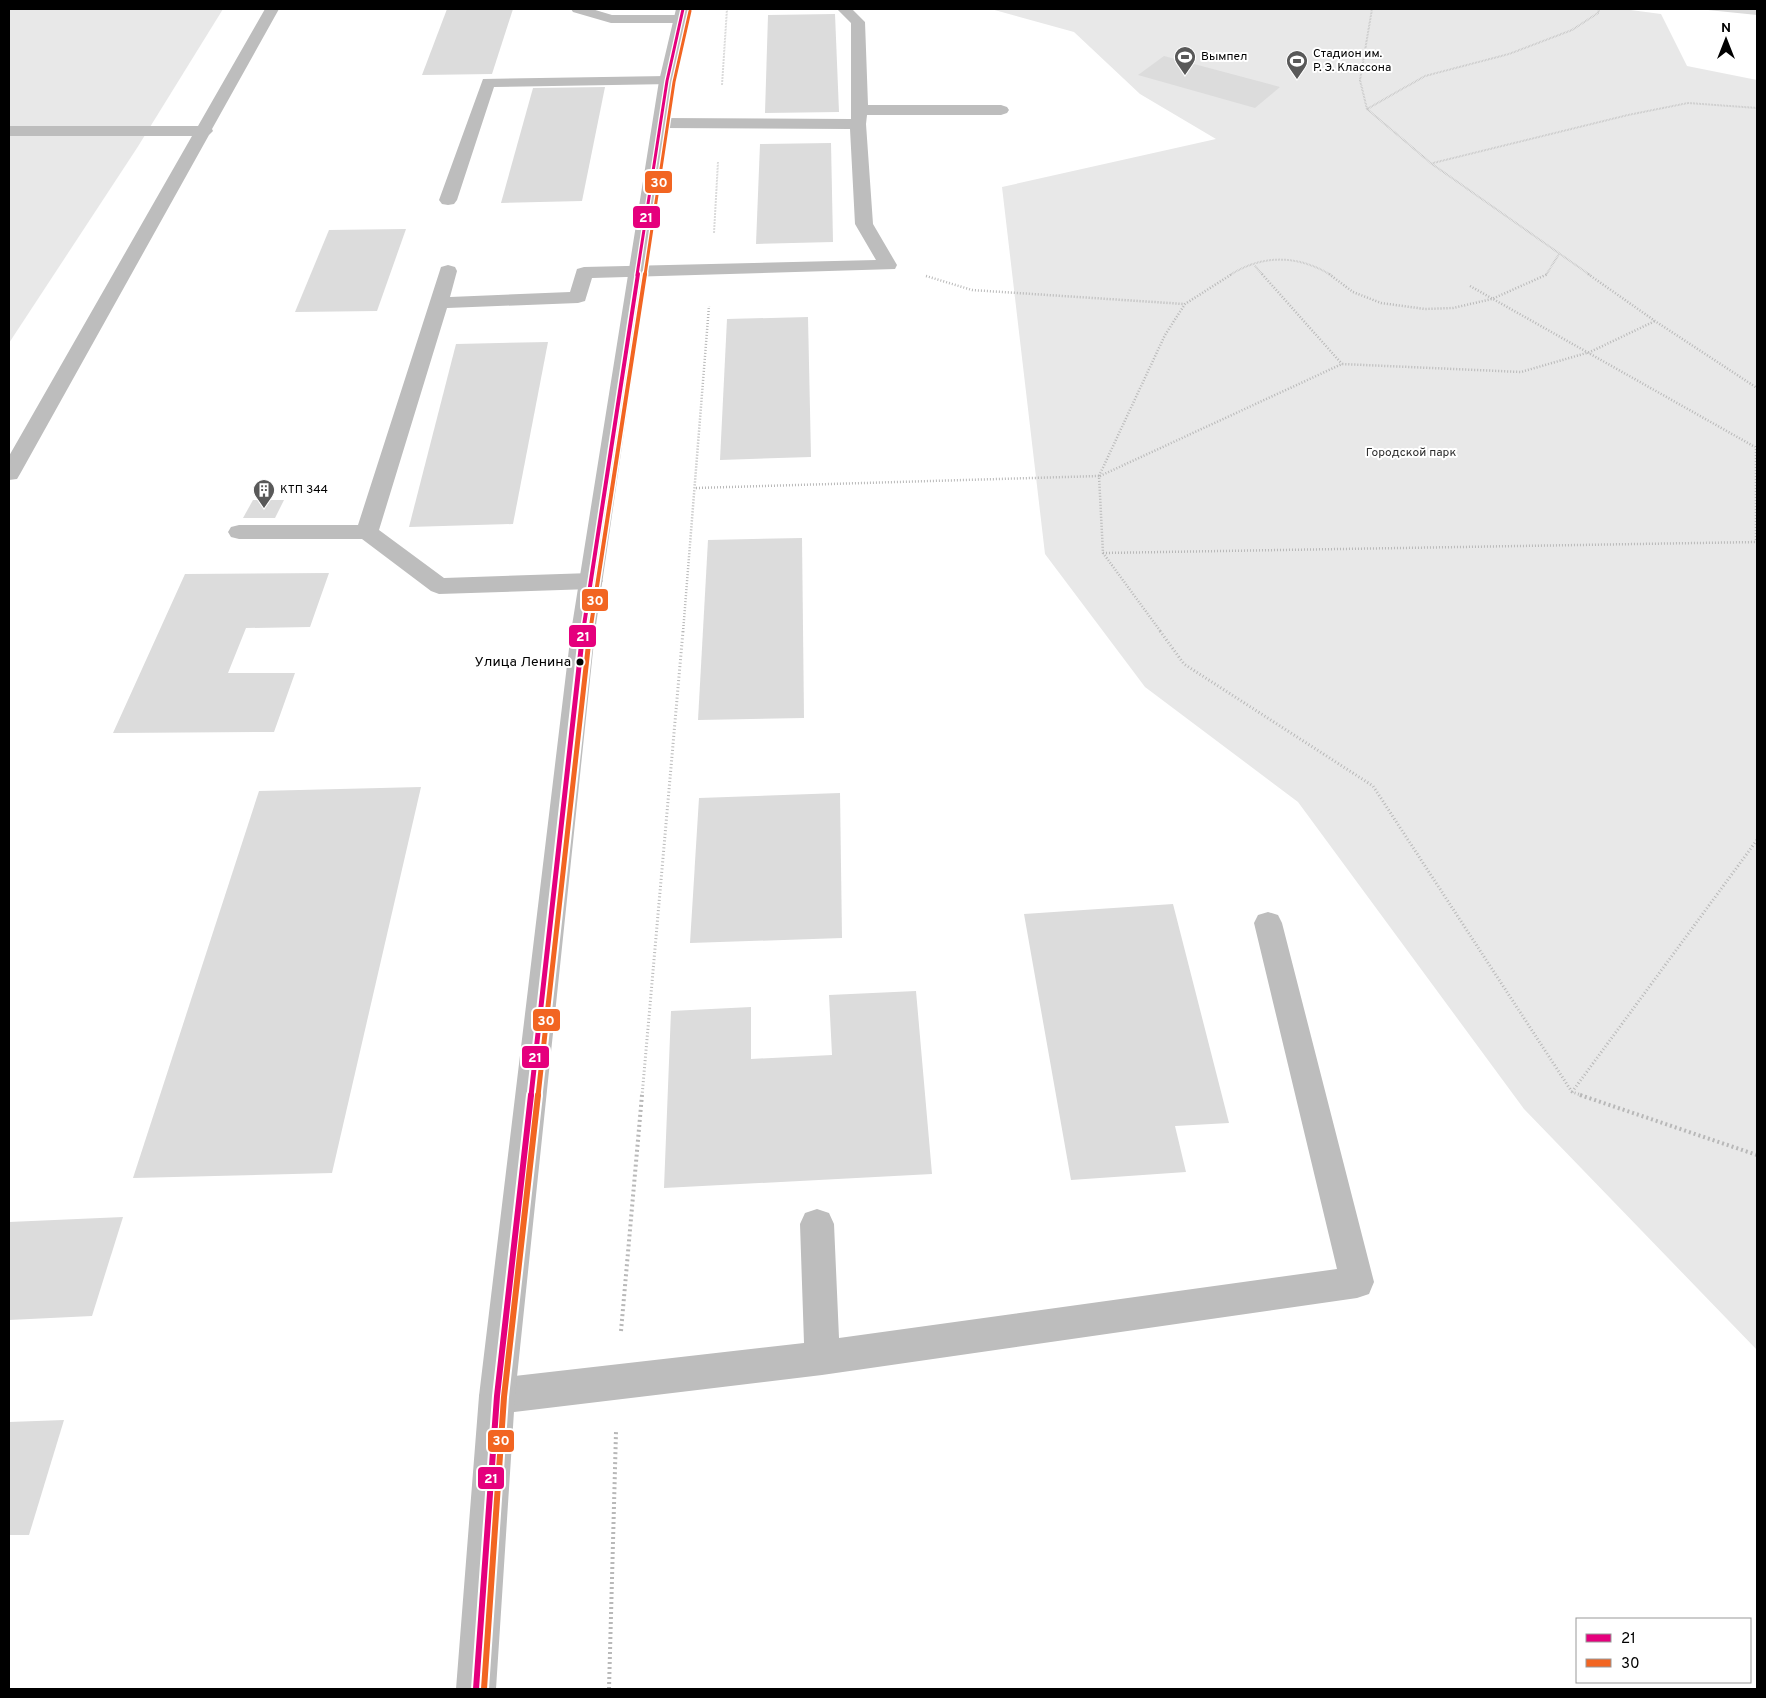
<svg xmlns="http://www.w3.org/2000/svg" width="1766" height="1698" font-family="Overpass,sans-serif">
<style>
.green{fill:#e8e8e8}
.building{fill:#dcdcdc}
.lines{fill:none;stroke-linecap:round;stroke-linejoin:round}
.path-far3{stroke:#b8b8b8;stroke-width:2;stroke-dasharray:0.5 1;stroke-linecap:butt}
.path-far2{stroke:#b8b8b8;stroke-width:2.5;stroke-dasharray:1 2;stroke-linecap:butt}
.path-far1{stroke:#b8b8b8;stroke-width:3;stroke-dasharray:1 2.5;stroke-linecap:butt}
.path{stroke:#b8b8b8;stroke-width:4;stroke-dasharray:2 3;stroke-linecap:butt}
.lane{fill:#bdbdbd;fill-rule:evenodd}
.street{fill:#bdbdbd;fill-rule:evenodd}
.bus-1-far3-casing{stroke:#fff;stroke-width:5.5}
.bus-1-far2-casing{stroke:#fff;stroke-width:7}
.bus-1-far1-casing{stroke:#fff;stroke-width:9}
.bus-1-casing{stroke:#fff;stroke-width:10}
.bus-2-far3-casing{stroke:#fff;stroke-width:5.5}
.bus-2-far2-casing{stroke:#fff;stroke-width:7}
.bus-2-far1-casing{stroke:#fff;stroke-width:9}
.bus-2-casing{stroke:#fff;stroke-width:10}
.bus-1-far3{stroke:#e5007d;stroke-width:3}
.bus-1-far2{stroke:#e5007d;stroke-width:4}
.bus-1-far1{stroke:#e5007d;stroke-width:5}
.bus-1{stroke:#e5007d;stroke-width:6}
.bus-2-far3{stroke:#f26522;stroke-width:3}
.bus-2-far2{stroke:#f26522;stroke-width:4}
.bus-2-far1{stroke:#f26522;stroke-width:5}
.bus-2{stroke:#f26522;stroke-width:6}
.bus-dot{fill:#000;stroke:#fff;stroke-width:2}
.labels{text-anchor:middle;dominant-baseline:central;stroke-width:4;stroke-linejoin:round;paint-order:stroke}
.far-poi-label{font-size:12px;fill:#000;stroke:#fff;text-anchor:start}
.far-park-label{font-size:12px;fill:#2d2d2d;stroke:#fff}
.bus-label{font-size:14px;fill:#000;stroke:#fff;text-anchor:end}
.line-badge{stroke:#fff;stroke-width:2}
.badge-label{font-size:14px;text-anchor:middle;font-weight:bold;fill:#fff}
</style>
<rect width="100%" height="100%" fill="#fff"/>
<g class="green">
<polygon points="9,9 223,9 137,148 9,343"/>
<polygon points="991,9 1623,9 1661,14 1687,66 1757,80 1757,1350 1524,1109 1298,802 1145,687 1045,554 1002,187 1216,139 1140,94 1074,32"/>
</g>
<g class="building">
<polygon points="447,9 513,9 492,74 422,75"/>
<polygon points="1708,9 1757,9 1757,15 1708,10"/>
<polygon points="835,14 839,112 765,113 768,15"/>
<polygon points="1164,56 1280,87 1255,108 1138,75"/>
<polygon points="605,87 582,201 501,203 533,88"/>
<polygon points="831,143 833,242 756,244 760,144"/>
<polygon points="406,229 377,311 295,312 329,230"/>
<polygon points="808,317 811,457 720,460 727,319"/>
<polygon points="548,342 513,524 409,527 456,344"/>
<polygon points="253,500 284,500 275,518 243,518"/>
<polygon points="802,538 804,718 698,720 708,540"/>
<polygon points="329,573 310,627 246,628 228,673 295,673 274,732 113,733 185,574"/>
<polygon points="421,787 332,1173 133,1178 259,791"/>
<polygon points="840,793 842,938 690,943 699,798"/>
<polygon points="1173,904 1229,1123 1175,1126 1186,1172 1071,1180 1024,914"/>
<polygon points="916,991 932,1174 664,1188 671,1011 751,1007 751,1059 832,1055 829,995"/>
<polygon points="123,1217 92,1316 9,1320 9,1222"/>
<polygon points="64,1420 29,1535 9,1535 9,1422"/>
</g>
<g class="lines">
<g class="path-far3">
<polyline points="1372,9 1360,80 1367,109 1432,164 1590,275"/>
<polyline points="722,85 727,9"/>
<polyline points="1367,109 1425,76 1509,54 1572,30 1598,13 1599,9"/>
<polyline points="1433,163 1628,115 1688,103 1757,108"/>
<polyline points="714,233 718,162"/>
<polyline points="1255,266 1263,275"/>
<path d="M1230,275C1263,254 1298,255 1331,275"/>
<polyline points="1546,275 1559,254"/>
</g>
<g class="path-far2">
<polyline points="1262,274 1342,364"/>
<polyline points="1329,274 1353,292 1381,303 1425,309 1453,308 1492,299 1548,274"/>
<polyline points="1588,274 1655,321 1757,388"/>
<polyline points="926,276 972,290 1184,304"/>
<polyline points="1470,286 1755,447"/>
<polyline points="1756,446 1756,541"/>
<polyline points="1099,476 1165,335 1185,304 1232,274"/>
<polyline points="1100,476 1342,364 1521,372 1590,352 1655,321"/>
<polyline points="696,488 1099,476 1103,553 1161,632"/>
<polyline points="1103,553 1757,542"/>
<polyline points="683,632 709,306"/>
</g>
<g class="path-far1">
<polyline points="1160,631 1184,664 1373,786 1572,1092 1584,1096"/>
<polyline points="1572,1092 1757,840"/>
<polyline points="642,1096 683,631"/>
</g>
<g class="path">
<polyline points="1580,1095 1757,1155"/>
<polyline points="621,1331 642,1095"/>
<polyline points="609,1689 616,1432"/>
</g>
<g class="lane">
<polygon points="265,9 279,9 212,129 213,131 209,135 20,474 17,479 9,480 9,456 192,136 9,136 9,126 198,126"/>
<polygon points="571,9 592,9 612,15 682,15 687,16 689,19 687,22 682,23 611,23 573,12"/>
<polygon points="837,9 852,9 865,22 868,105 1001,105 1007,107 1009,110 1007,113 1001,115 867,115 866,124 873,224 897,265 895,269 592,278 585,301 578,303 447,308 379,530 444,578 591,573 599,576 603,581 599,586 591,589 439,594 431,591 362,539 239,539 231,537 228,532 231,527 239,525 358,525 441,267 448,265 455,267 457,271 450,297 570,292 577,269 584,267 876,260 855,224 850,129 661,128 655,126 653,123 655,120 661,118 851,119 851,23"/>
<polygon points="667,76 672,78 675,81 672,84 494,87 457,200 454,204 448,205 442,204 439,200 483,79"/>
<polygon points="1268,912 1278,915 1282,923 1374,1282 1369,1294 1357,1298 822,1375 497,1414 484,1409 479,1396 484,1383 497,1378 804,1343 800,1224 805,1213 817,1209 829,1213 834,1224 839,1338 1337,1269 1254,923 1258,915"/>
</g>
<polygon class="street" points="676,9 690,9 675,81 595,632 515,1396 496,1689 456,1689 479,1396 571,632 659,81"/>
<g class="bus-1-far3-casing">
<polyline id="bus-1-far3" points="637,275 667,81 683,9"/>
</g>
<g class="bus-1-far2-casing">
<polyline id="bus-1-far2" points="583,632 638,274"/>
</g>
<g class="bus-1-far1-casing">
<polyline id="bus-1-far1" points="531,1096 583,631"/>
</g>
<g class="bus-1-casing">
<polyline id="bus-1" points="476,1689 497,1396 531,1095"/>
</g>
<g class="bus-2-far3-casing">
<polyline id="bus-2-far3" points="645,275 674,82 690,11"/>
</g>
<g class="bus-2-far2-casing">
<polyline id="bus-2-far2" points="590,632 645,274"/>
</g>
<g class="bus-2-far1-casing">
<polyline id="bus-2-far1" points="538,1096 590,631"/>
</g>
<g class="bus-2-casing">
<polyline id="bus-2" points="484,1689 504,1397 538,1095"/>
</g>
<use href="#bus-1-far3" class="bus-1-far3"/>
<use href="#bus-1-far2" class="bus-1-far2"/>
<use href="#bus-1-far1" class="bus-1-far1"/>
<use href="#bus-1" class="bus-1"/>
<use href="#bus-2-far3" class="bus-2-far3"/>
<use href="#bus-2-far2" class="bus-2-far2"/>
<use href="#bus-2-far1" class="bus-2-far1"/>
<use href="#bus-2" class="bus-2"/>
</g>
<defs>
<g id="stadium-pin" transform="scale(1.125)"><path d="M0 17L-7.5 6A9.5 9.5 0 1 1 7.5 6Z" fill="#595959" stroke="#fff"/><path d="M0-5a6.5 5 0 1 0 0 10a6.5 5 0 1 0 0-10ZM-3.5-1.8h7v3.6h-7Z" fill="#fff"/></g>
<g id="building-pin" transform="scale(1.125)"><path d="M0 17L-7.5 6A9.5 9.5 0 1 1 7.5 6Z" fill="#595959" stroke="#fff"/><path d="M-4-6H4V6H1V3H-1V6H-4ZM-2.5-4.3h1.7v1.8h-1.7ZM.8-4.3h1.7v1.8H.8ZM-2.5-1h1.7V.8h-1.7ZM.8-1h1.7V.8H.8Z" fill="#fff"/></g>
</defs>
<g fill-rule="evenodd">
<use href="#stadium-pin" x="1185" y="57"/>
<use href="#stadium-pin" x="1297" y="61"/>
<use href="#building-pin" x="264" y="490"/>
</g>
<circle class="bus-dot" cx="580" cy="662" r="4.5"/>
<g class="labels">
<g class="far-poi-label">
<text x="1313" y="54">Стадион им.<tspan x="1313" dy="14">Р. Э. Классона</tspan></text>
<text x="1201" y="57">Вымпел</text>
<text x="280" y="490">КТП 344</text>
</g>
<g class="far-park-label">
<text x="1411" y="453">Городской парк</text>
</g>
<g class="bus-label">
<text x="571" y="662">Улица Ленина</text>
</g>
</g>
<g class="line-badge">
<rect x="644" y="170" width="29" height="24" rx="5" fill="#f26522"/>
<rect x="632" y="205" width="29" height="24" rx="5" fill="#e5007d"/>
<rect x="581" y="588" width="28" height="24" rx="5" fill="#f26522"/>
<rect x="568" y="624" width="29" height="24" rx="5" fill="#e5007d"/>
<rect x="532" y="1008" width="29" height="24" rx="5" fill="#f26522"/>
<rect x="521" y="1045" width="29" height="24" rx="5" fill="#e5007d"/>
<rect x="487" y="1429" width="28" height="24" rx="5" fill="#f26522"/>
<rect x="477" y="1466" width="28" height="24" rx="5" fill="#e5007d"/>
</g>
<g class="badge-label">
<text x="659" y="187">30</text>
<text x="646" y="222">21</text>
<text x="595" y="605">30</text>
<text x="583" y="641">21</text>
<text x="546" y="1025">30</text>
<text x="535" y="1062">21</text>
<text x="501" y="1445">30</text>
<text x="491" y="1483">21</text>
</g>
<rect width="1766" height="1698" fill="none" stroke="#000000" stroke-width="20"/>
<rect x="1576" y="1618" width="175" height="65" fill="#ffffff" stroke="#999999"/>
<rect x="1586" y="1634" width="25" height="8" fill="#e5007d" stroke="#999999"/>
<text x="1621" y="1643" font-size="15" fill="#000000">21</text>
<rect x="1586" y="1659" width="25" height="8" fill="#f26522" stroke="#999999"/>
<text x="1621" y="1668" font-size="15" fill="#000000">30</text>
<g transform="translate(1726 40)" stroke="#ffffff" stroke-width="4" paint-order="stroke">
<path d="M0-4L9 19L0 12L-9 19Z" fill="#000000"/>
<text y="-8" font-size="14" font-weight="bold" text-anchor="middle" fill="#000000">N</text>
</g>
</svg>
